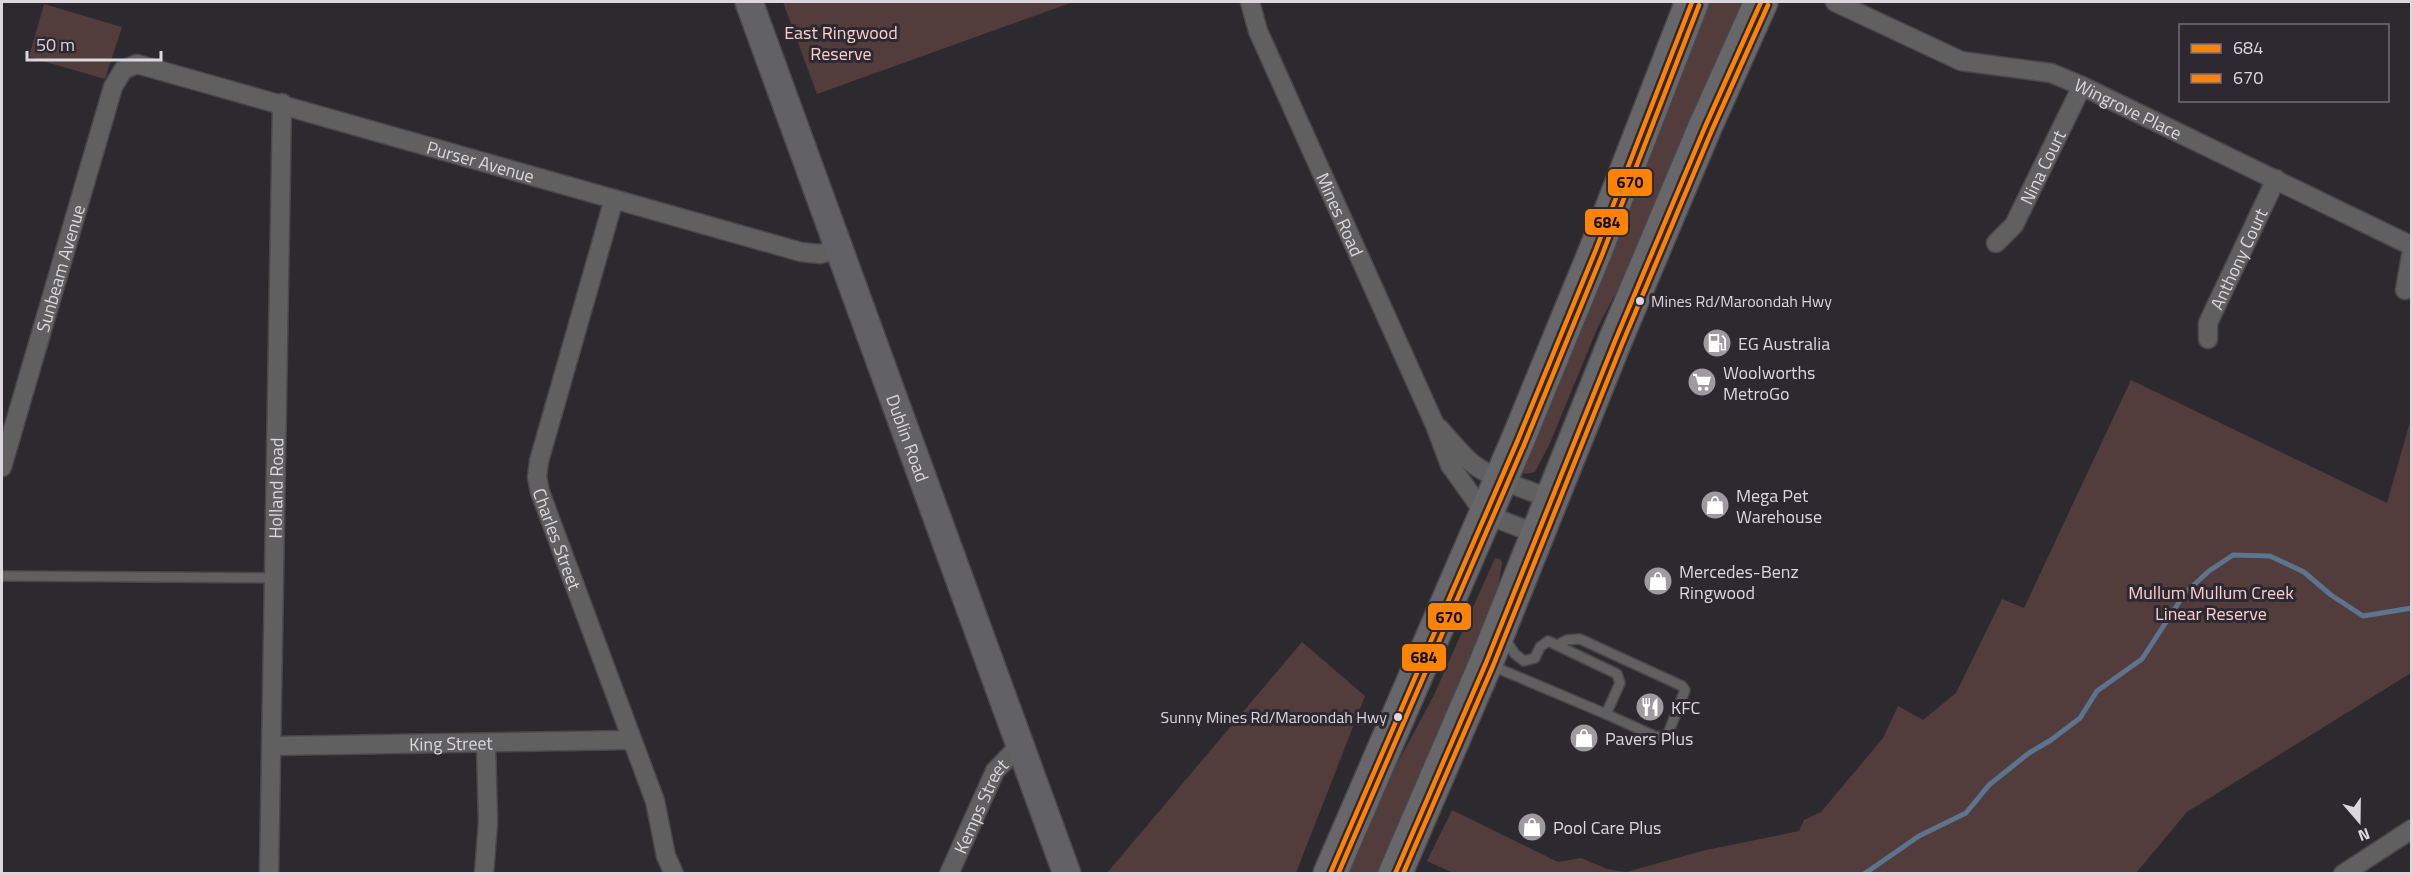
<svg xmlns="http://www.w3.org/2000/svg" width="2413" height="875" font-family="'Titillium Web',sans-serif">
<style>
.green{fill:#523c3c}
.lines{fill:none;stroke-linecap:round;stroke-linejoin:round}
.stream{stroke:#5c748e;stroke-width:5}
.lane-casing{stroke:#49474a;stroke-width:12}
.street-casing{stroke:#49474a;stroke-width:21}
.secondary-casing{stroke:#49474a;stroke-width:30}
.highway-casing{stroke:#49474a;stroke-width:36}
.lane{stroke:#606061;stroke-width:9}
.street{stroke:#606061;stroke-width:18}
.secondary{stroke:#626165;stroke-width:27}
.highway{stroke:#676669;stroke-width:33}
.bus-1-casing{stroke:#2e2831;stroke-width:9}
.bus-2-casing{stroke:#2e2831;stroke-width:9}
.bus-1{stroke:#ff8200;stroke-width:4.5}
.bus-2{stroke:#ff8200;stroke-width:4.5}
.bus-dot{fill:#dbd7dd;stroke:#2e2831;stroke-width:2}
.labels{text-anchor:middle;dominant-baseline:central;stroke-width:6;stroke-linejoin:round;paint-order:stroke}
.bus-label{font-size:16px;fill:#dbd7dd;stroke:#2e2831;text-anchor:start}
.park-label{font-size:18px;fill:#facecc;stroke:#2e2831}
.street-label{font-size:18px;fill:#dbd7dd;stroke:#2e2831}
.poi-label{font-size:18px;fill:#dbd7dd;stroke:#2e2831;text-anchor:start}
.line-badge{stroke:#2e2831;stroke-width:2}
.pale-badge-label{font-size:16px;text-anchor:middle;font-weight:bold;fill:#111}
</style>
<rect width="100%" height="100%" fill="#2d2a2f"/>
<g class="green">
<polygon points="783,2 1073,2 817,94"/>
<polygon points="1707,2 1747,2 1645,236 1597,329 1550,443 1535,472 1525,474 1521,470 1596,292 1682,63"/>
<polygon points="44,4 122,27 105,79 29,57"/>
<polygon points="2131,380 2387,503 2412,415 2411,673 2187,812 2136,873 1455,874 1427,861 1452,810 1558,862 1581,858 1607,869 1626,872 1706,850 1799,831 1804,820 1821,812 1883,738 1898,706 1923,720 1956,693 2002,599 2024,608"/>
<polygon points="1495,558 1500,559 1502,562 1497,596 1380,873 1344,874 1381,794 1434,695"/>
<polygon points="1302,642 1365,696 1296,873 1107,873"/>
</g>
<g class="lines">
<polyline class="stream" points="1864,874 1919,836 1966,813 1989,785 2029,753 2051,740 2080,718 2097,691 2142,659 2185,593 2209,571 2233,555 2270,556 2304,572 2331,595 2363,616 2412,608"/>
<g class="lane-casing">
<g id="lane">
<polyline points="2,576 274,578"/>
<polyline points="1557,645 1567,640 1580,639 1682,686 1685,690 1668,734 1657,737 1606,714"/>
<polyline points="1490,665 1606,714 1620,683 1617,674 1548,641 1540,647 1535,658 1524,661 1515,654 1505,639"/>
</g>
</g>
<g class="street-casing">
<g id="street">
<path id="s1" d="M1250,2L1258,31L1435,425L1450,465L1485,514L1537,534"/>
<path id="s2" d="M1835,2L1961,61L2051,73L2082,86L2412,246"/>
<path id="s3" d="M614,199L539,461L537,477L540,492L655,801L666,856L674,874"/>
<path id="s4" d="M1996,243L2014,225L2082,86"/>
<polyline points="2405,290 2412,250"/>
<path id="s5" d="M2208,339V323L2276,179"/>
<path d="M1439,428C1448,438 1457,449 1467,459C1489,479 1524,488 1551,499"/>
<path id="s6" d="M2,467L113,87L123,70L137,64L801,252L820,254L839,249"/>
<path id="s7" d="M271,746L631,740"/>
<path id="s8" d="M269,874L282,103"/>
<polyline points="484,874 488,822 486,744"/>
<path id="s9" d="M949,874L995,771L1020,745"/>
<polyline points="2343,874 2412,829"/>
</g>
</g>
<g class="secondary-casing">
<g id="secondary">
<path id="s10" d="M749,2L1067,874"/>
</g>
</g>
<g class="highway-casing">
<g id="highway">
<polyline points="1330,874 1517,442 1595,252 1692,2"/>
<polyline points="1395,874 1486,663 1615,341 1705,127 1761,2"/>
</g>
</g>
<use href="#lane" class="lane"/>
<use href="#street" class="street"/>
<use href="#secondary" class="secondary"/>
<use href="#highway" class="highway"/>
<g class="bus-1-casing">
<g id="bus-1">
<polyline points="1330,874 1517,442 1595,252 1692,2"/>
<polyline points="1395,874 1486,663 1615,341 1705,127 1761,2"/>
</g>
</g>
<g class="bus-2-casing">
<g id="bus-2">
<polyline points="1338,874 1524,445 1602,255 1699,5"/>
<polyline points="1403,874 1493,666 1622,344 1712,130 1768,5"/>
</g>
</g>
<use href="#bus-1" class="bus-1"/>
<use href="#bus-2" class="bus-2"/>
</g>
<defs>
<g id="fuel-disc" transform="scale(1.5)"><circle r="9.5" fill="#9e9aa0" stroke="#2e2831"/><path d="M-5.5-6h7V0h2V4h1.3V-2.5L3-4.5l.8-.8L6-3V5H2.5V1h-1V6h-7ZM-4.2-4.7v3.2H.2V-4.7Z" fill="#fff"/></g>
<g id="supermarket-disc" transform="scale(1.5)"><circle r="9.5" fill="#9e9aa0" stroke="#2e2831"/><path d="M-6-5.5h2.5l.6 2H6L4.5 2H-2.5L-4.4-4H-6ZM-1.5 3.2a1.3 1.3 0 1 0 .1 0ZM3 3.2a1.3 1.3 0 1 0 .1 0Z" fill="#fff"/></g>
<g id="shop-disc" transform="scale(1.5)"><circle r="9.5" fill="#9e9aa0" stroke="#2e2831"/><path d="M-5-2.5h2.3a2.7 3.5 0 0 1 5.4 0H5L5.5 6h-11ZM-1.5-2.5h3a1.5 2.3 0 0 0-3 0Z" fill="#fff"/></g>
<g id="restaurant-disc" transform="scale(1.5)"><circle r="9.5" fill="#9e9aa0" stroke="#2e2831"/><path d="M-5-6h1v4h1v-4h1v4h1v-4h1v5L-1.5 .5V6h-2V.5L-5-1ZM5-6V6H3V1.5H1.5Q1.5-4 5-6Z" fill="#fff"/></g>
</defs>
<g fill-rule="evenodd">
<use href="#fuel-disc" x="1717" y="343"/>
<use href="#supermarket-disc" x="1702" y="382"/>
<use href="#shop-disc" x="1715" y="505"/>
<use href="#shop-disc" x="1658" y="581"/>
<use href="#restaurant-disc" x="1650" y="707"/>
<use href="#shop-disc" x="1584" y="738"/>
<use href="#shop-disc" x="1532" y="827"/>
</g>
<g class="bus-dot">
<circle cx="1640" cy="301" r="5"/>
<circle cx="1398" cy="717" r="5"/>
</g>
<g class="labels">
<g class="bus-label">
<text x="1651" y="301">Mines Rd/Maroondah Hwy</text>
<text x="1387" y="717" text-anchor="end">Sunny Mines Rd/Maroondah Hwy</text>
</g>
<g class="park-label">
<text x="841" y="32">East Ringwood<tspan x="841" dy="21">Reserve</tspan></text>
<text x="2211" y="592">Mullum Mullum Creek<tspan x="2211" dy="21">Linear Reserve</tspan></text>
</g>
<g class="street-label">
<text stroke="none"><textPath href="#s2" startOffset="315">Wingrove Place</textPath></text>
<text stroke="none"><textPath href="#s6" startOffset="788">Purser Avenue</textPath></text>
<text stroke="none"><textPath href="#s4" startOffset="90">Nina Court</textPath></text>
<text stroke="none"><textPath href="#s1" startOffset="231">Mines Road</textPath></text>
<text stroke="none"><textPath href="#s5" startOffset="87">Anthony Court</textPath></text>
<text stroke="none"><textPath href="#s6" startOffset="207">Sunbeam Avenue</textPath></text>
<text stroke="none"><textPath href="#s10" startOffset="464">Dublin Road</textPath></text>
<text stroke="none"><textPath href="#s8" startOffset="386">Holland Road</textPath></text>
<text stroke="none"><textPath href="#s3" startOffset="354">Charles Street</textPath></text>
<text stroke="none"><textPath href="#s7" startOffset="180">King Street</textPath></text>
<text stroke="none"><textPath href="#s9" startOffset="75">Kemps Street</textPath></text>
</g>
<g class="poi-label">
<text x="1738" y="343">EG Australia</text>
<text x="1723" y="372">Woolworths<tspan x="1723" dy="21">MetroGo</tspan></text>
<text x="1736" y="495">Mega Pet<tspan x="1736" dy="21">Warehouse</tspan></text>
<text x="1679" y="571">Mercedes-Benz<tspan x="1679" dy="21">Ringwood</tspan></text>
<text x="1671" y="707">KFC</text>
<text x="1605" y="738">Pavers Plus</text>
<text x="1553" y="827">Pool Care Plus</text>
</g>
</g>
<g class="line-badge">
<rect x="1607" y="168" width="46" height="29" rx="6" fill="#ff8200"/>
<rect x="1584" y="208" width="45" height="28" rx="6" fill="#ff8200"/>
<rect x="1427" y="602" width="45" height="29" rx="6" fill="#ff8200"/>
<rect x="1401" y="643" width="46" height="29" rx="6" fill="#ff8200"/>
</g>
<g class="pale-badge-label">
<text x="1630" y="188">670</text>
<text x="1607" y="228">684</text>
<text x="1449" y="623">670</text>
<text x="1424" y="663">684</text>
</g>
<rect width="2413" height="875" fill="none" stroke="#dbd7dd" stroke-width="6"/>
<rect x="2179" y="24" width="210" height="78" fill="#2e2831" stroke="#736e76" stroke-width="1.5"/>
<rect x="2191" y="44" width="30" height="9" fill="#ff8200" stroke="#736e76" stroke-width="1.5"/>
<text x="2233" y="54" font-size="18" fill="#dbd7dd">684</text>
<rect x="2191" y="74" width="30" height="9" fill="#ff8200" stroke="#736e76" stroke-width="1.5"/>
<text x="2233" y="84" font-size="18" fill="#dbd7dd">670</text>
<g transform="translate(2359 821) rotate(160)" stroke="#2e2831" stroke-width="4.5" paint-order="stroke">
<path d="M0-4.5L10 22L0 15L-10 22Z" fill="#dbd7dd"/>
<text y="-9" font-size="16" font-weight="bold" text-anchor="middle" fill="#dbd7dd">N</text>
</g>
<path d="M27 51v9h134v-9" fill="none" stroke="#dbd7dd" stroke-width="3"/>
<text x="36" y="51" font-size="18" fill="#dbd7dd" stroke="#2e2831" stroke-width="4.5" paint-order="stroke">50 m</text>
</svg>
